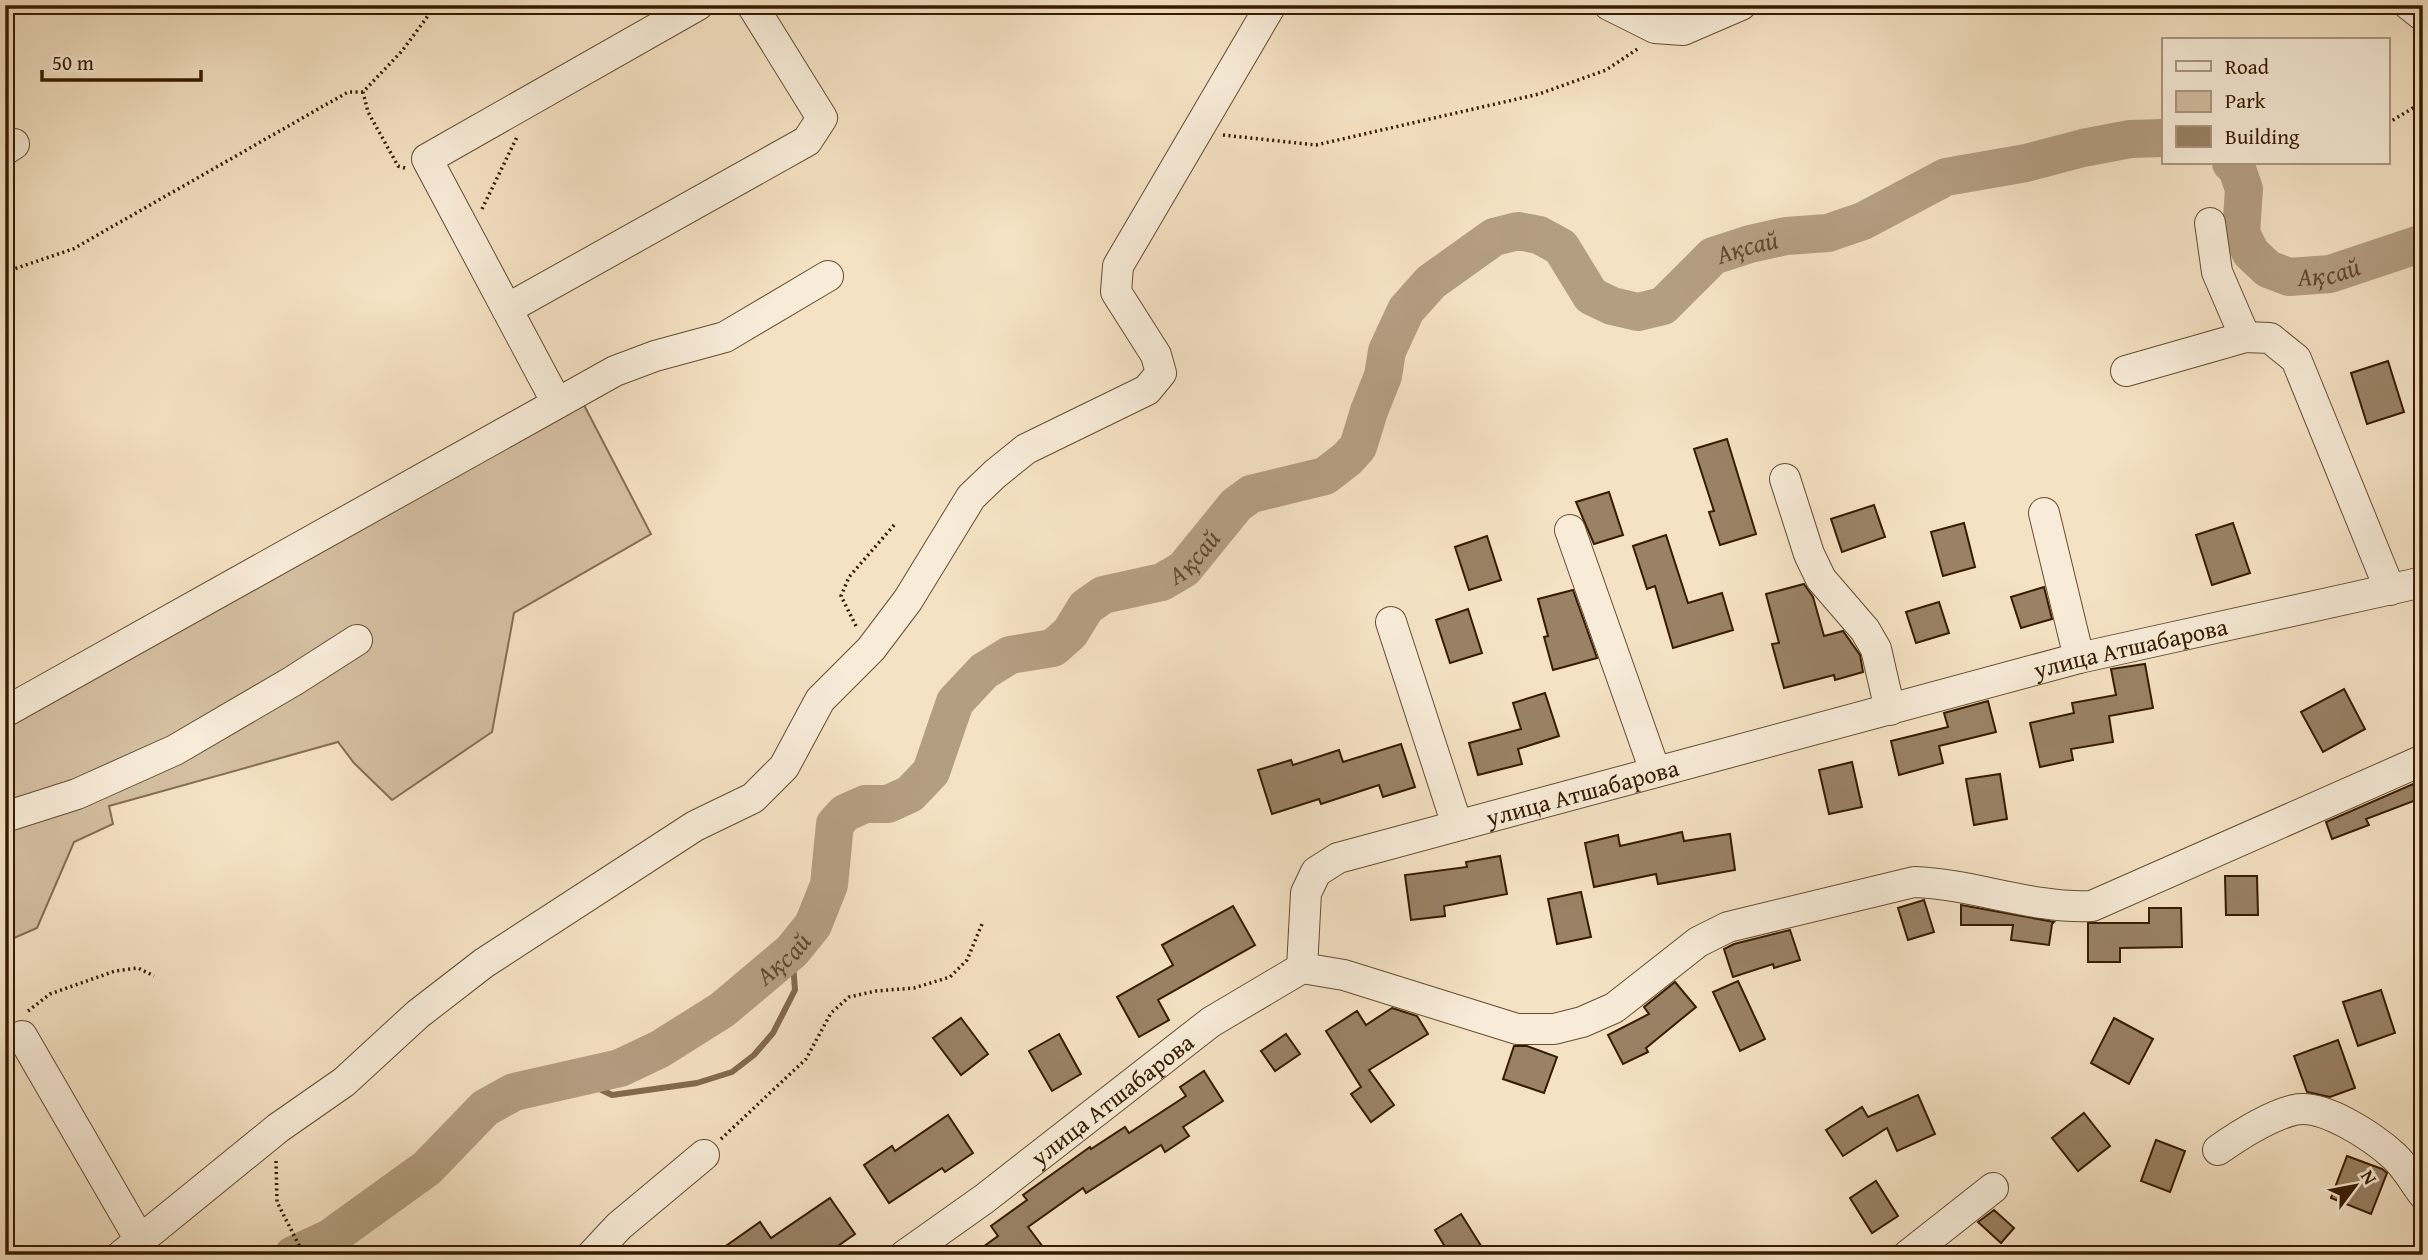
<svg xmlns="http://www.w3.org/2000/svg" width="2428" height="1260" font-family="'Gentium Book Plus',serif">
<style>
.green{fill:#d5c0a3;stroke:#866e52;stroke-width:2}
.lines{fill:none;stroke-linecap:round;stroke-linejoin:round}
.stream{stroke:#826a4e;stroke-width:6}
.river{stroke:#b49e82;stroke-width:38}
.building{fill:#9a8266;stroke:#371b01;stroke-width:2}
.minor-casing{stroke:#664d32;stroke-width:32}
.path{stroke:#371b01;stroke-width:3.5;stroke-dasharray:2 3.5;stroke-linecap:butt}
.minor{stroke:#f8ecd9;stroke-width:30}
.labels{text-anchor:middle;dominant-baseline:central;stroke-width:5;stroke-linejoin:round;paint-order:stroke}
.street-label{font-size:24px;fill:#371b01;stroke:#f8ecd9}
.water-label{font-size:26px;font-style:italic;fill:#63492e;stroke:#f8ecd9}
</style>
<rect width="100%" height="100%" fill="#f5e2c4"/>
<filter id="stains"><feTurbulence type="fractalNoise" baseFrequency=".00286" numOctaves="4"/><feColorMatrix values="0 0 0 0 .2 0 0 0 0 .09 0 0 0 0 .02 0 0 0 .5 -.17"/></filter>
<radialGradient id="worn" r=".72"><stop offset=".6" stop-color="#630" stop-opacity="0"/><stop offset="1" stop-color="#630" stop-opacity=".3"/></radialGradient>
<polygon class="green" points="584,405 651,534 514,613 492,732 392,800 354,763 338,742 109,806 113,824 74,842 37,928 5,942 5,726"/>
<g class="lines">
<polyline class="stream" points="577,1078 612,1095 697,1083 732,1072 754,1055 773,1033 795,990 792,951"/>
<g class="river">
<path id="s1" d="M2231,163L2237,169L2244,189L2241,233L2251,253L2268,269L2289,277L2330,274L2423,243"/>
<path id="s2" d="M293,1255L330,1238L427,1168L485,1108L514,1092L620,1068L660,1049L722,1010L792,951L813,925L829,885L835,824L845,813L865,804H888L910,794L931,772L955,702L984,671L1010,655L1053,648L1070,633L1086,607L1103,595L1162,582L1184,569L1236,505L1251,494L1325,476L1347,459L1358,447L1369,411L1383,376L1387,351L1406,310L1431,282L1494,237L1518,231L1539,235L1561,247L1591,296L1612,306L1638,312L1663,306L1713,256L1750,244L1786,236L1828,233L1863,221L1946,177L2026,163L2083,148L2130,139L2164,138"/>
</g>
</g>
<g class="building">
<polygon points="2388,361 2404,412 2367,424 2351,373"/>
<polygon points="1727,439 1756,534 1720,545 1709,512 1714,511 1694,449"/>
<polygon points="1609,492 1623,535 1594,544 1576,502"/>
<polygon points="1874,505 1885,537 1842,552 1831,519"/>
<polygon points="1964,523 1975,567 1943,576 1931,532"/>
<polygon points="2233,523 2250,573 2212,585 2196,535"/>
<polygon points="1666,535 1688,603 1722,593 1733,630 1673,648 1655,586 1647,589 1633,546"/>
<polygon points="1487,536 1501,580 1469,590 1455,547"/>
<polygon points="1804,584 1813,597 1824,636 1843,631 1860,655 1863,672 1835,680 1834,675 1784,688 1772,644 1779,643 1766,594"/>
<polygon points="2044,587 2052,619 2021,628 2011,597"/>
<polygon points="1573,590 1597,658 1553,670 1544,637 1548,636 1538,599"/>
<polygon points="1939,602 1949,633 1916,643 1906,612"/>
<polygon points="1468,609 1482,653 1450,663 1436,620"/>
<polygon points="2145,664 2153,708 2109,716 2113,742 2071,749 2073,760 2040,767 2030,723 2074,713 2072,703 2116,695 2111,669"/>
<polygon points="2344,689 2365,729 2323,752 2301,712"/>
<polygon points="1545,693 1559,736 1518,749 1522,764 1478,775 1469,743 1521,729 1513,703"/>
<polygon points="1988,701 1996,732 1939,746 1943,763 1899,775 1891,741 1948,727 1944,713"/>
<polygon points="1401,744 1415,787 1383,797 1379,785 1321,804 1319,799 1272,814 1258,770 1291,760 1293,765 1339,750 1343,762"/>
<polygon points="1852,762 1862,807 1829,814 1819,770"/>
<polygon points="2000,774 2007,819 1974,825 1966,779"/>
<polygon points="2413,784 2419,799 2366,819 2369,825 2332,839 2326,822"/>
<polygon points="1682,832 1684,841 1730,834 1735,870 1658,884 1656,874 1594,887 1585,843 1618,835 1620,846"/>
<polygon points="1500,856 1507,894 1444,906 1445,916 1411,920 1405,875 1467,867 1466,862"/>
<polygon points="2225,876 2257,876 2258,915 2226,915"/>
<polygon points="1581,892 1591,937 1557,944 1548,899"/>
<polygon points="1924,900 1934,932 1908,940 1898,908"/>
<polygon points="1961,905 2054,922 2052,924 2049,945 2011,940 2013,925 1961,925"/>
<polygon points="1233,906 1255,945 1158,1000 1169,1020 1139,1037 1117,997 1173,965 1162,945"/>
<polygon points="2149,908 2181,908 2182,947 2120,948 2120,962 2088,962 2088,923 2149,923"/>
<polygon points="1790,930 1800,960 1774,968 1773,964 1733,977 1724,949 1734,944"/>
<polygon points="1738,981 1765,1039 1740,1051 1713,992"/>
<polygon points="1675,982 1696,1007 1646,1048 1648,1052 1623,1064 1608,1035 1649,1014 1644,1007"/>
<polygon points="2381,990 2395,1033 2358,1046 2343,1002"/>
<polygon points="1392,1008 1417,1016 1428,1034 1369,1070 1394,1105 1371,1122 1351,1094 1361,1087 1326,1031 1357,1011 1366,1025"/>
<polygon points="961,1018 988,1054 961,1075 933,1038"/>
<polygon points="2114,1018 2153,1039 2129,1084 2091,1063"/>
<polygon points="1059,1034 1081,1074 1052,1091 1029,1051"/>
<polygon points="1286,1034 1300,1054 1275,1071 1261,1051"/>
<polygon points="2338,1040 2355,1088 2330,1097 2307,1092 2294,1056"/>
<polygon points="1514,1046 1527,1046 1557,1057 1544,1093 1503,1079"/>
<polygon points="1204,1071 1223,1101 1183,1127 1189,1136 1165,1152 1161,1145 1086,1193 1083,1188 1028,1227 1049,1255 972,1255 998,1236 991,1226 1027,1200 1023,1195 1090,1147 1091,1149 1125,1127 1129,1133 1186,1096 1180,1087"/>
<polygon points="1918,1095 1935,1134 1897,1151 1887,1128 1843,1156 1826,1130 1862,1107 1868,1117"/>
<polygon points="2084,1113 2110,1146 2078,1171 2052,1138"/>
<polygon points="948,1115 973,1153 945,1172 942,1168 889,1203 864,1165 892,1146 895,1151"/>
<polygon points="2156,1140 2185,1151 2170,1192 2141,1181"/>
<polygon points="2347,1156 2382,1169 2387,1173 2371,1214 2331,1198"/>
<polygon points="1876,1181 1898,1216 1872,1233 1850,1198"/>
<polygon points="830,1198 855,1234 825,1255 713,1255 760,1222 771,1238"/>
<polygon points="1994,1210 2014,1228 2001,1243 1978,1222"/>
<polygon points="1461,1214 1483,1249 1474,1255 1450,1255 1435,1230"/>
</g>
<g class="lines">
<g class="minor-casing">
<g id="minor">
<polyline points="1609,5 1655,28 1683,30 1741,5"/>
<polyline points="2409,5 2423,16"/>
<polyline points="5,150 14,144"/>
<polyline points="2210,223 2217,272 2245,337"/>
<polyline points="507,309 807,141 822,118 752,5"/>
<polyline points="2126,371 2245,337 2270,338 2296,359 2390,590"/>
<polyline points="557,403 427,159 698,5"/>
<polyline points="1785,479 1809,554 1821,579 1865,630 1876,649 1890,710"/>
<polyline points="2044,513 2079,658"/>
<polyline points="1570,530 1655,771"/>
<polyline points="1391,622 1457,825"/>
<polyline points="5,712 615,371 655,356 725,337 828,276"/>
<polyline points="5,817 77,794 175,750 293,681 357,640"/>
<path d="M1302,968L1344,975L1517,1029H1554L1582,1022L1614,1008L1698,942L1728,927L1914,882C1974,884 2032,909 2092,906L2423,760"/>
<polyline points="22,1036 140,1240"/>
<path d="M2218,1150C2238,1136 2270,1116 2294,1110C2323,1103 2373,1137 2394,1156C2405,1166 2414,1182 2423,1194"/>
<polyline points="122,1255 278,1128 344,1082 418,1014 484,963 695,826 753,798 784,767 820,700 871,649 908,600 971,497 995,474 1026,449 1147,390 1161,373 1156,355 1116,292 1118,266 1271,5"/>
<polyline points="592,1255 619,1226 704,1155"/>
<path id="s3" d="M905,1255L984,1199L1211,1022L1302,968L1306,893L1316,872L1338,858L2079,658L2423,582"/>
<polyline points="1908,1255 1993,1188"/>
</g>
</g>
<g class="path">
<polyline points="2388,123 2423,102"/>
<polyline points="1223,135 1316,145 1539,94 1606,70 1639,48"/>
<polyline points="405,168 398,166 368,112 363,92 402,51 436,5"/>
<polyline points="482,209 517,137"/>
<polyline points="5,272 73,249 348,92 363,92"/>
<polyline points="856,626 841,596 849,577 895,524"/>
<polyline points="28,1011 50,994 115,971 138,968 154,976"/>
<polyline points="721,1139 806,1059 831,1013 849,997 876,991 914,988 950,977 967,960 982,924"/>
<polyline points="276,1161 277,1202 304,1255"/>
</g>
<use href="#minor" class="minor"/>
</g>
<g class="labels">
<g class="street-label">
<text stroke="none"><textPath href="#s3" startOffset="1435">улица Атшабарова</textPath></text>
<text stroke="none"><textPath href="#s3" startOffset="868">улица Атшабарова</textPath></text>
<text stroke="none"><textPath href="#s3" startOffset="259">улица Атшабарова</textPath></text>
</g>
<g class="water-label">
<text stroke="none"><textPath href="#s2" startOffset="1990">Ақсай</textPath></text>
<text stroke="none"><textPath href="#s1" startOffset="182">Ақсай</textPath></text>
<text stroke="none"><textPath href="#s2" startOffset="1213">Ақсай</textPath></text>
<text stroke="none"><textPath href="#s2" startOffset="583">Ақсай</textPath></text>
</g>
</g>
<rect width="2428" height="1260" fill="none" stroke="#f5e2c4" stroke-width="28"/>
<rect x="7" y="7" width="2414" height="1246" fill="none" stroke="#371b01" stroke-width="3.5"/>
<rect x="14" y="14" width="2400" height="1232" fill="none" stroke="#371b01" stroke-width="2"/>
<rect x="2162" y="38" width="228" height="126" fill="#f8ecd9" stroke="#ab9883" stroke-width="2"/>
<rect x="2176" y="61" width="35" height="10" fill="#f8ecd9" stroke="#ab9883" stroke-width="2"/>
<text x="2225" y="74" font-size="21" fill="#371b01">Road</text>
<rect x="2176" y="91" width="35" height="21" fill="#d5c0a3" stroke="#ab9883" stroke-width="2"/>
<text x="2225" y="108" font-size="21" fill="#371b01">Park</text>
<rect x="2176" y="126" width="35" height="21" fill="#9a8266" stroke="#ab9883" stroke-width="2"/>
<text x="2225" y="144" font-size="21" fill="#371b01">Building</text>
<g transform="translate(2355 1186) rotate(58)" stroke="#f8ecd9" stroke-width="5" paint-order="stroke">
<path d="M0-5L12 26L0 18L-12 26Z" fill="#371b01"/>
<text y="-10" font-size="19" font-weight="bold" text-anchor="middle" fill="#371b01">N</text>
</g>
<path d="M42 70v10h159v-10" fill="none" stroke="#371b01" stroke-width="3.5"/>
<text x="52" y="70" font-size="21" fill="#371b01" stroke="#f8ecd9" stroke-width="5" paint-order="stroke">50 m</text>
<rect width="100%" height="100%" filter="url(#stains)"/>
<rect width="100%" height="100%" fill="url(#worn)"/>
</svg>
